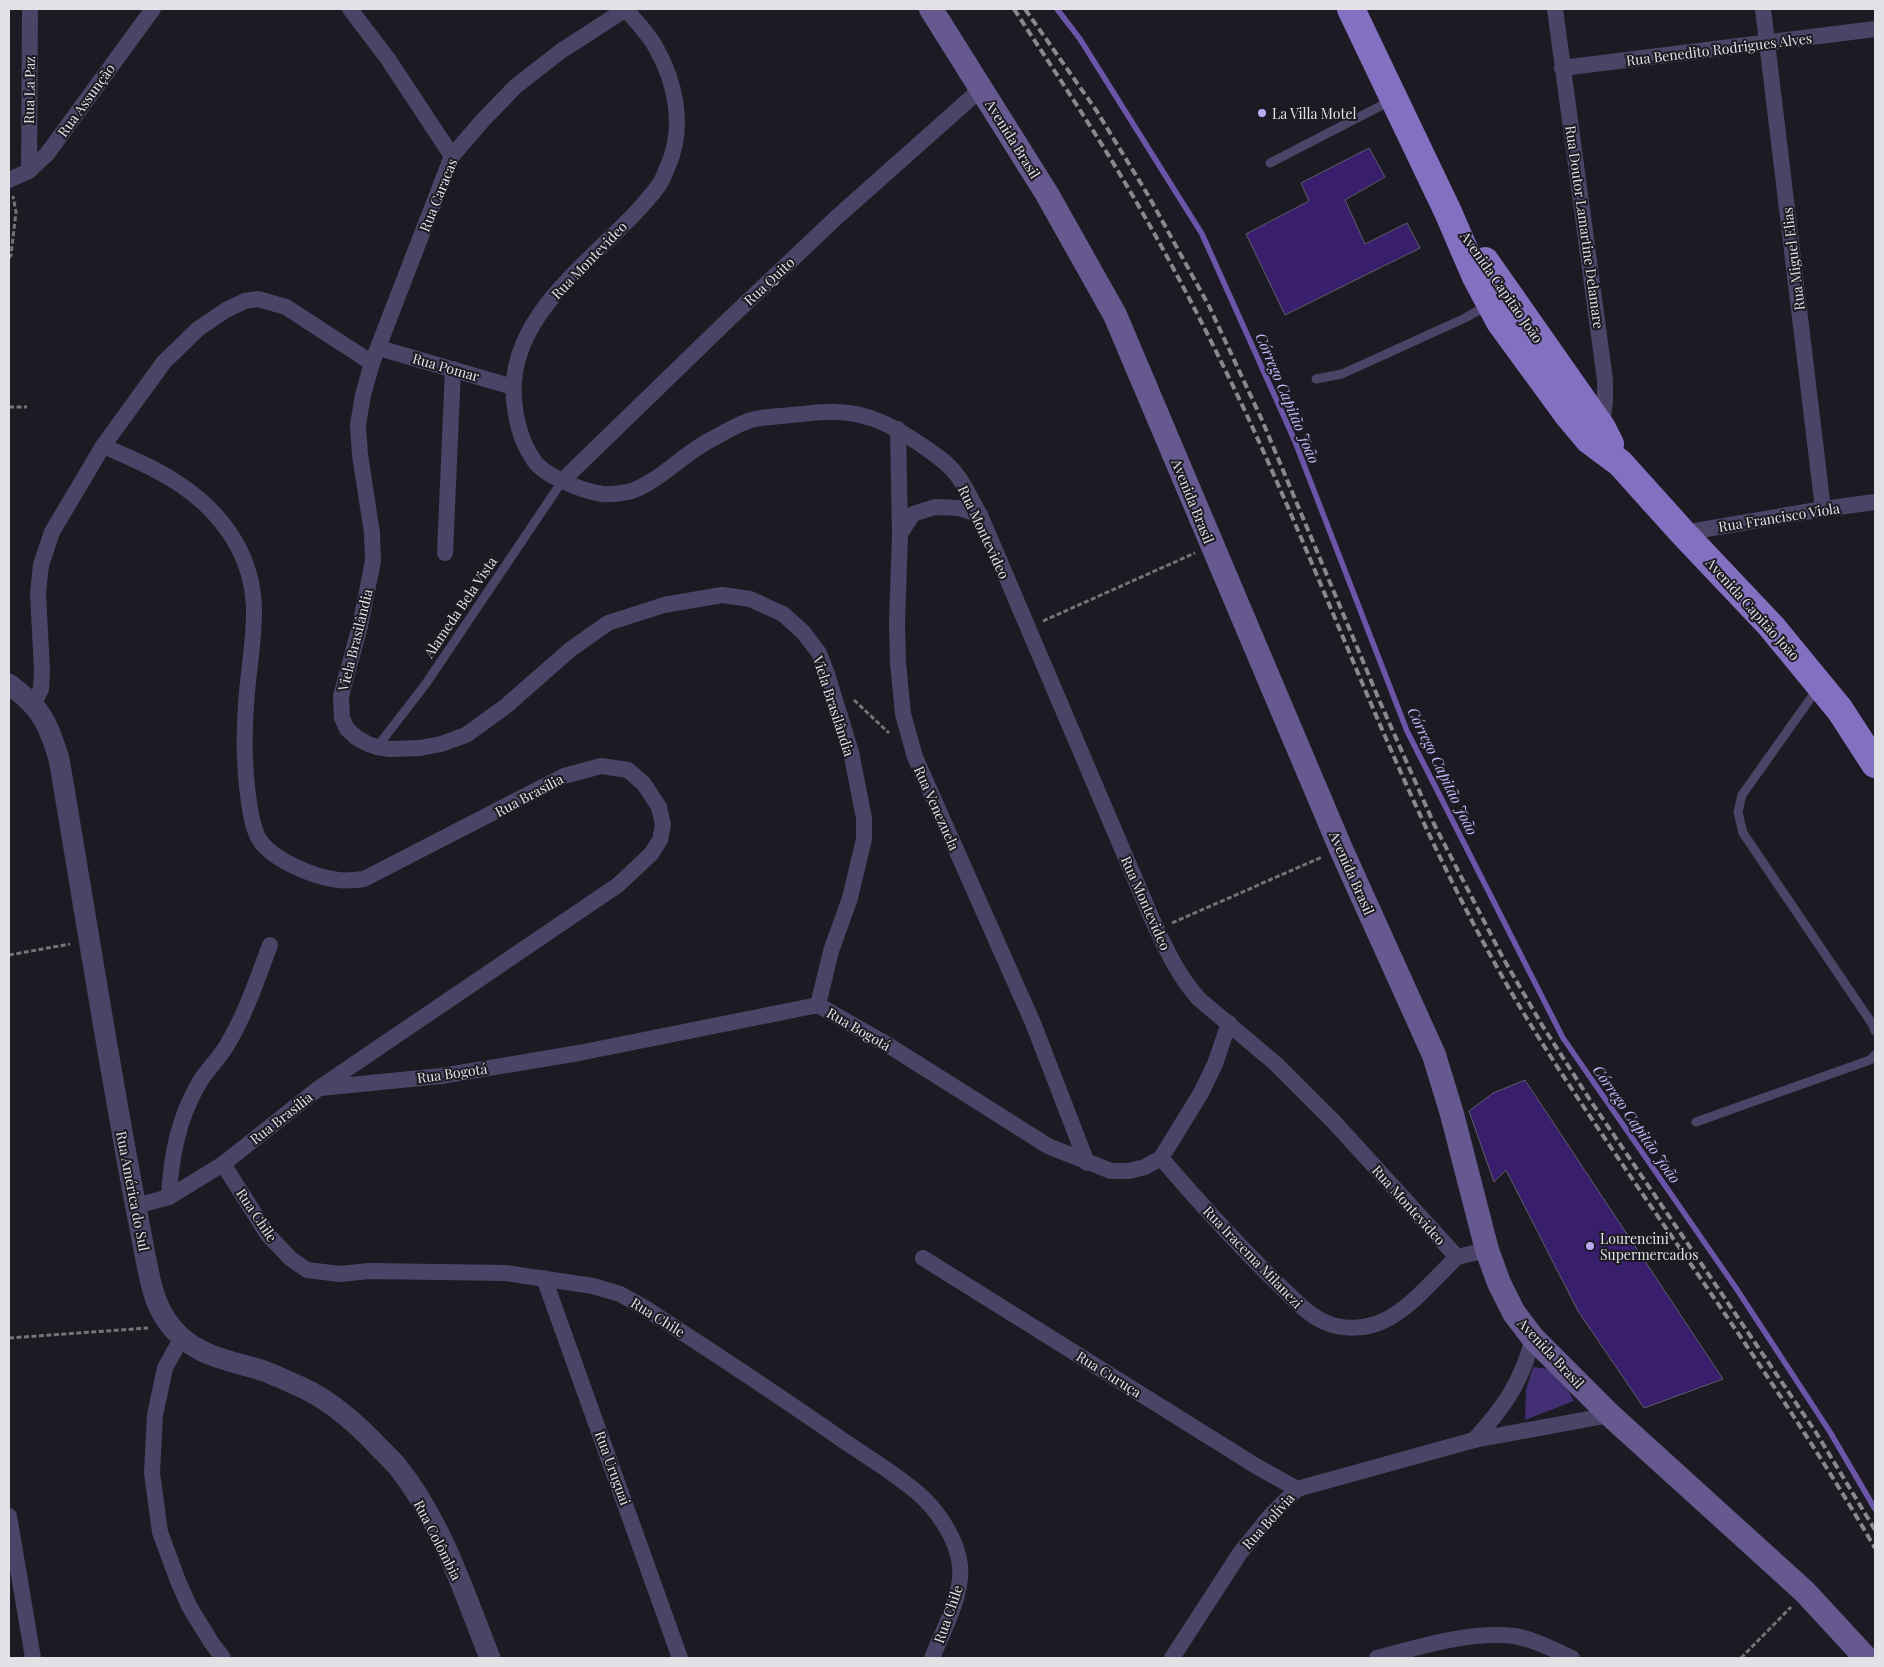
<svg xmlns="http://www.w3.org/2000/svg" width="1884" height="1667" font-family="'Playfair Display',serif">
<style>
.green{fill:#422e72}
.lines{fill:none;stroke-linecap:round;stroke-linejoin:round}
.stream{stroke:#6b55a8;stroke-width:5.5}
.building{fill:#391e6d;stroke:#5f5e67}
.path{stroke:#747379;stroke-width:3;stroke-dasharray:5 2.5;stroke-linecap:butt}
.service{stroke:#4b4466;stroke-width:9}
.minor{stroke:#4b4466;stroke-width:16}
.tertiary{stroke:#4b4466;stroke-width:21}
.secondary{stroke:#665990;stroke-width:24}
.trunk{stroke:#8470c0;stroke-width:28}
.rail{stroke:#89888e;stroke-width:4;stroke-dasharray:8 4;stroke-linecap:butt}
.poi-dot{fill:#baaaf6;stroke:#1c1b23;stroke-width:2}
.labels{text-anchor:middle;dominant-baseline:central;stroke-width:4;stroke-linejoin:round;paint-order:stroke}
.street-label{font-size:14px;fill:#e2e1e6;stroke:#1c1b23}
.poi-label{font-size:14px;fill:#e2e1e6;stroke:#1c1b23;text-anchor:start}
.water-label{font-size:15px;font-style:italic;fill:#c6b8fc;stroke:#1c1b23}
</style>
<rect width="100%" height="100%" fill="#1c1b23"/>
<polygon class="green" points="1533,1367 1557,1370 1574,1401 1525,1420 1526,1390"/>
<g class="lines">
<polyline class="stream" points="1057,9 1080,39 1202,234 1294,439 1407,731 1563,1038 1736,1288 1830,1432 1875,1509"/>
</g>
<g class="building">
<polygon points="1369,148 1385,177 1345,200 1365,244 1407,223 1420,248 1285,315 1246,234 1309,201 1301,183"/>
<polygon points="1525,1080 1723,1379 1644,1408 1578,1311 1506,1170 1494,1182 1469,1111 1493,1093"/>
</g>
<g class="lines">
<g class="path">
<polyline points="9,258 11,255 16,212 13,196"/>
<polyline points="9,407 27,407"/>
<polyline points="1043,621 1195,553"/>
<polyline points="854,700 889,733"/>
<polyline points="1172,923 1322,857"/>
<polyline points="9,955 70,944"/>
<polyline points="9,1338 148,1328"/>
<polyline points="1741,1658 1791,1607"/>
</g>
<g class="service">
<polyline points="1270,163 1392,100"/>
<polyline points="1316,379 1342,374 1465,318 1488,305"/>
<polyline points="1818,688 1742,795 1738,812 1743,833 1873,1025 1875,1031"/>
<polyline points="377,747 425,685 563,480"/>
<polyline points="1696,1122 1870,1060 1875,1055"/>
</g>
<g class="minor">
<polyline points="350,9 388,59 452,156"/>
<path d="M626,9C635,21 648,33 655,46C676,82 685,127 668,166C665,172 663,180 659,185C611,251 506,307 514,400C516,421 521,442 533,459C543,476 583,491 602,494C610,495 620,493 628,492C656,485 685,452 712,439C725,432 741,422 755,419C766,417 779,416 791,415C806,414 823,411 838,412C869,413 895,427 920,444C933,453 947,462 956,474C966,486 972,502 980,515L1152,919C1165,947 1178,976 1199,999L1276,1064L1334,1122L1457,1257L1487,1250"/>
<polyline points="626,9 561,51 516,86 483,120 452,156 372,363 363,395 358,425 360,455 372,533 373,561 360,626 341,696 342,718 347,729 357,738 368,744 377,747 390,749 420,748 441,744 466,735 506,706 571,649 608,623 664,605 722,595 750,599 783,614 803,632 819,653 827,674 851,752 864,818 864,839 850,898 831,951 818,1005"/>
<polyline points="1555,9 1605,380 1605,400 1602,428"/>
<polyline points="1763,9 1823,509"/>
<polyline points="1562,68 1875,29"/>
<polyline points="29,171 30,9"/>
<polyline points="9,180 29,171 47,154 153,9"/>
<polyline points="379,348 513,387"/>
<polyline points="898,429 900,534 897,624 898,663 903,714 915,757 1033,1023 1087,1163"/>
<path d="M103,446C157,469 207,491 237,545C267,599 249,648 246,705C244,734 244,766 248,795C250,809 252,827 259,839C272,860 314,877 338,880C346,881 356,880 364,879L564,776L601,766L628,770L644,784L659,807L663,825L660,840L651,854L618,885L319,1088L223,1164L169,1197L136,1206"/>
<polyline points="563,480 727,321 837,217 981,89"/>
<polyline points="1683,533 1823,509 1875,502"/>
<polyline points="900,534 913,514 935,507 959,508 980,515"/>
<polyline points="445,553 453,369"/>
<polyline points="33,705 41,689 42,670 38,593 41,565 52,532 103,446 164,362 198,329 226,310 245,301 258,299 286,307 372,363"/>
<polyline points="320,1088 441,1076 579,1053 818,1005 888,1045 1048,1146 1111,1171 1129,1171 1145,1167 1161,1158 1201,1093 1215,1064 1229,1023"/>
<path d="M1161,1158C1198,1201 1236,1243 1277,1283C1292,1297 1307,1315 1327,1323C1343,1330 1367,1329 1383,1321C1410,1309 1435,1278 1457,1257"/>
<path d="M223,1164L268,1235L291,1259L307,1270L340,1274L369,1271L506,1273L593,1286L620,1294L645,1308C712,1352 779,1395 844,1441C869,1458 896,1474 919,1494C938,1511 957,1539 960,1565C963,1596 943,1630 932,1658"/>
<path d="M169,1197C171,1157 178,1119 199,1083C208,1068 222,1056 230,1040C247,1010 258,977 270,945"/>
<polyline points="923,1258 1256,1466 1297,1489"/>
<polyline points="544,1278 680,1658"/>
<polyline points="181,1339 165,1368 155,1415 152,1473 160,1532 178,1581 189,1606 211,1642 223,1658"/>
<path d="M1474,1440C1505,1406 1521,1383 1533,1338"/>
<polyline points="9,1516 33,1658"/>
<polyline points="1172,1658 1240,1553 1270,1516 1297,1489 1474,1440 1610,1415"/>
<path d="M1377,1658C1419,1647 1470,1631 1514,1636C1534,1639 1554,1650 1572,1658"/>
</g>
<path class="tertiary" d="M9,684C17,691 26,697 33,705C47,720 53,740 59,759C83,900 105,1041 131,1181C135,1204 140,1227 144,1250C149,1273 152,1300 167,1321C191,1356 226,1359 264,1371C277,1376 290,1382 303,1388C329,1400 351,1419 371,1439C379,1448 389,1457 397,1466C442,1522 464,1593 490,1658"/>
<polyline class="secondary" points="931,9 1047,194 1115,315 1341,849 1434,1055 1452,1114 1487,1250 1499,1283 1514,1313 1533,1338 1610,1415 1805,1592 1866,1658"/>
<g class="trunk">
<polyline points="1351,9 1448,212 1476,277 1500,322 1568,415 1589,440 1620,463 1683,533 1771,626 1840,710 1875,764"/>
<polyline points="1485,261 1602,428 1610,444"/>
</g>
<g class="rail">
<path d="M1014,9C1051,66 1089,122 1124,181C1168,255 1207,331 1244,409C1329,591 1395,783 1493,960C1534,1035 1583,1106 1631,1177C1714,1299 1801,1420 1875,1548"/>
<polyline points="1025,9 1096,110 1148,195 1209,306 1262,420 1380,702 1434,824 1503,958 1542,1025 1590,1100 1817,1434 1875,1530"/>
</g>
</g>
<g class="poi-dot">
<circle cx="1262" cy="113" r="5"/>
<circle cx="1590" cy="1246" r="5"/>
</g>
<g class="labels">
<g class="street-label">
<text transform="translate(1719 49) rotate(-7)">Rua Benedito Rodrigues Alves</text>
<text transform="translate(29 90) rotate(-89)">Rua La Paz</text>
<text transform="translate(86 100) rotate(-54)">Rua Assunção</text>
<text transform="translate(1013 139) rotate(58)">Avenida Brasil</text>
<text transform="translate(438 195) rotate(-68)">Rua Caracas</text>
<text transform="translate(1585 227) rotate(82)">Rua Doutor Lamartine Delamare</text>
<text transform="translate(1793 259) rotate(-97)">Rua Miguel Elias</text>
<text transform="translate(589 260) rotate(-46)">Rua Montevideo</text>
<text transform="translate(769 281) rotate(-43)">Rua Quito</text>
<text transform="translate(1502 287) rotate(55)">Avenida Capitão João</text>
<text transform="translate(446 367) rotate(16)">Rua Pomar</text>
<text transform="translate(1193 501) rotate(68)">Avenida Brasil</text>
<text transform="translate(1779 517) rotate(-9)">Rua Francisco Viola</text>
<text transform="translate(984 532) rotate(65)">Rua Montevideo</text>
<text transform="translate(460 607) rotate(-56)">Alameda Bela Vista</text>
<text transform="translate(1753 609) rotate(48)">Avenida Capitão João</text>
<text transform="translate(355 640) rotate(-76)">Viela Brasilândia</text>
<text transform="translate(834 706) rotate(72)">Viela Brasilândia</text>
<text transform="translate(529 795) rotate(-28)">Rua Brasília</text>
<text transform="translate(937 808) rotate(66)">Rua Venezuela</text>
<text transform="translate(1352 873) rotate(66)">Avenida Brasil</text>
<text transform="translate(1146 903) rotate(66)">Rua Montevideo</text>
<text transform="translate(859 1029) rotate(30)">Rua Bogotá</text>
<text transform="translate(452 1073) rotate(-8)">Rua Bogotá</text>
<text transform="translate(281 1118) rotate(-38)">Rua Brasília</text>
<text transform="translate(133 1191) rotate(79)">Rua América do Sul</text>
<text transform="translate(1409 1205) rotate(48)">Rua Montevideo</text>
<text transform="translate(257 1215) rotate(56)">Rua Chile</text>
<text transform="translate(1253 1257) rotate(46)">Rua Iracema Milanezi</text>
<text transform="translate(658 1317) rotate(32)">Rua Chile</text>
<text transform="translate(1551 1353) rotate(47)">Avenida Brasil</text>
<text transform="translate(1109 1374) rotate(32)">Rua Curuça</text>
<text transform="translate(613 1468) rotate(70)">Rua Uruguai</text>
<text transform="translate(1268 1521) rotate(-48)">Rua Bolívia</text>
<text transform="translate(438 1540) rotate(63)">Rua Colômbia</text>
<text transform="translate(948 1614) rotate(-71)">Rua Chile</text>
</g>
<g class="poi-label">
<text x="1272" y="113">La Villa Motel</text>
<text x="1600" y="1238">Lourencini<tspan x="1600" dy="16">Supermercados</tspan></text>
</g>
<g class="water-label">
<text transform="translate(1288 398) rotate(67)">Córrego Capitão João</text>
<text transform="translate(1443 771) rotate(64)">Córrego Capitão João</text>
<text transform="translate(1637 1124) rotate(55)">Córrego Capitão João</text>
</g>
</g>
<rect width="1884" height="1667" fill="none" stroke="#e2e1e6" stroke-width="20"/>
</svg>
